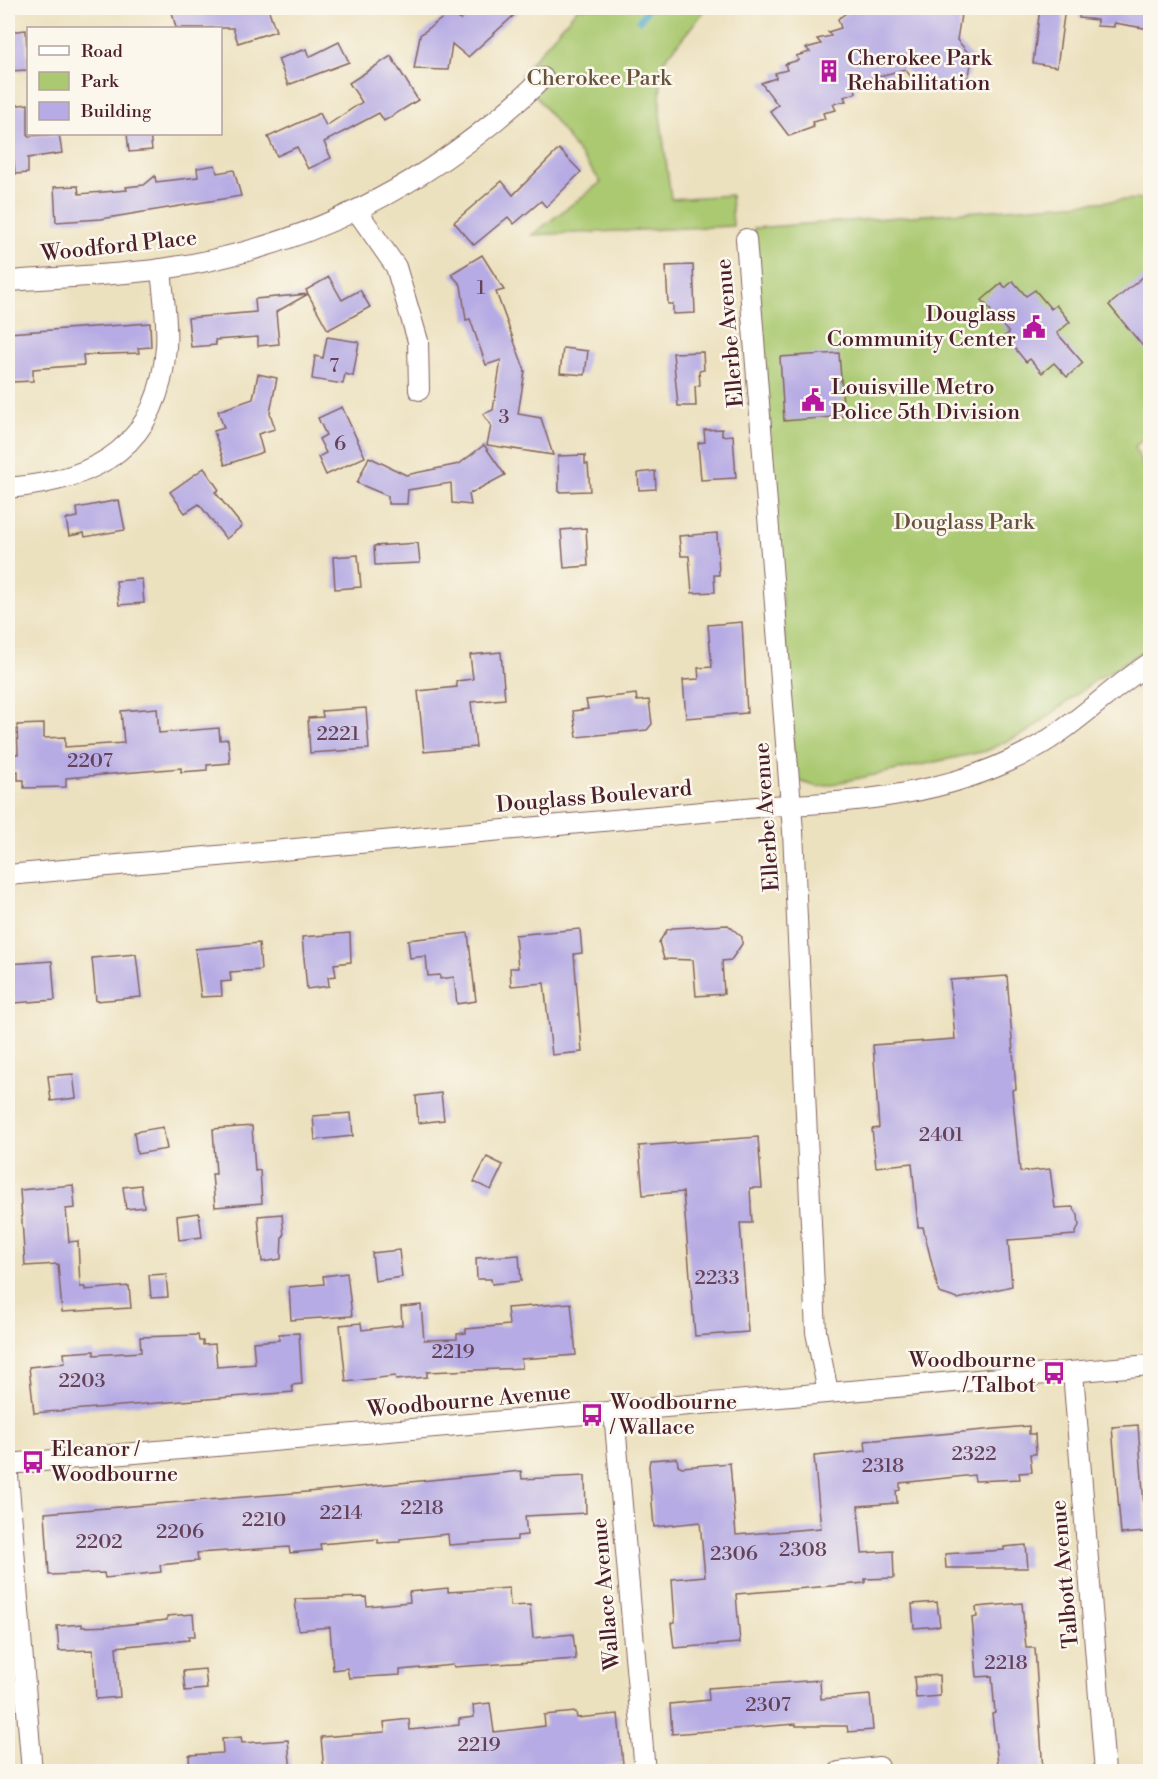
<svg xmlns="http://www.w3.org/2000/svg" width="1158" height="1779" font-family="'Libre Bodoni',serif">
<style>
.green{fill:#aac971;stroke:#7a744e;stroke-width:1.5}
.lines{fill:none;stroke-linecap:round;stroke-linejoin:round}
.stream{stroke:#51a8cd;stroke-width:7}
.building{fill:#b6abe4}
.minor-casing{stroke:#83635f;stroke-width:22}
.minor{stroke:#fff;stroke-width:20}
.labels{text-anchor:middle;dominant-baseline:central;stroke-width:5;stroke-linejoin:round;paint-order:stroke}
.number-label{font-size:20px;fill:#654259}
.poi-label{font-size:22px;fill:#4a1f2b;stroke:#fbf7ec;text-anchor:start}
.park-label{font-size:22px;fill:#675240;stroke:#fbf7ec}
.street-label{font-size:22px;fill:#4a1f2b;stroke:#fbf7ec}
</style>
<rect width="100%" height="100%" fill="#fbf7ec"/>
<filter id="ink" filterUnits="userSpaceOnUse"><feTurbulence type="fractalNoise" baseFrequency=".0167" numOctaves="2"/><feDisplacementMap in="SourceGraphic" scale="12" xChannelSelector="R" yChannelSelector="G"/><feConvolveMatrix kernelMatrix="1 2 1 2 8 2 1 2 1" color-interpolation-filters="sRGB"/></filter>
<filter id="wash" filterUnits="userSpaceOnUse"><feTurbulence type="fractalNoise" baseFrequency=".008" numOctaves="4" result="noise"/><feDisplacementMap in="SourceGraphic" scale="24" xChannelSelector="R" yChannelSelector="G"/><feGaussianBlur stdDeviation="1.35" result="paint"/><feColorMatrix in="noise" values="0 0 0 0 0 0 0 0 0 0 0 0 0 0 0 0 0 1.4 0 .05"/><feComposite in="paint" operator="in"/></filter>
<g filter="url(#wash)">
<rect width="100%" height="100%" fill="#ece1bf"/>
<g class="green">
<polygon points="578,8 707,8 661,64 660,114 671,199 731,195 733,226 532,235 601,182 520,75"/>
<polygon points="1150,198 1150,431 1135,447 1150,486 1150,647 1094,681 1029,731 986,751 818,787 799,781 795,776 754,228"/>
</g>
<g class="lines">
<polyline class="stream" points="640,20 648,8"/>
</g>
<g id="blocks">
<g class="building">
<polygon points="171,8 268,8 276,31 238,43 233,28 176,28"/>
<polygon points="472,8 522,8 468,57 452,44 448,70 414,69 420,35 452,11 460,20"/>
<polygon points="853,8 962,8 957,40 972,57 969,76 961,83 946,81 921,90 905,69 866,80 867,84 855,87 856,93 844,97 846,101 833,104 836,110 823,113 825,119 812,122 814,127 789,136 770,111 778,105 761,83 776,78 775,73 787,70 785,64 799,60 796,56 810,52 806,48 821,44 817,39 831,36 828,32 841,28 838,19"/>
<polygon points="1040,8 1065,8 1057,67 1033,63"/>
<polygon points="1080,8 1150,8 1150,29 1114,23 1114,27 1097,26 1097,20 1079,18"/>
<polygon points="26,30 28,70 8,71 8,32"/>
<polygon points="339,42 349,62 288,85 278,59 306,49 309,57"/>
<polygon points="391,56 418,100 384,121 379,113 324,142 331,158 308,169 297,147 277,156 268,137 320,113 326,126 362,102 349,83"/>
<polygon points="28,104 28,136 59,134 62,153 28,158 28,173 15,174 14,160 8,161 8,137 12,137 10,106"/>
<polygon points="127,134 150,134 152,150 129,152"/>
<polygon points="559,149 581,172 546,207 541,201 514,224 508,217 474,245 454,222 502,181 513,195"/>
<polygon points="215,165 217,173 234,170 241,196 101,219 56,222 54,187 78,186 79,194 127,190 126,187 144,185 155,176 156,182 198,177 197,168"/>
<polygon points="482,255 504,290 496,292 525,371 518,414 541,418 553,455 487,445 491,426 483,414 493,410 501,360 486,365 470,319 466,320 461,285 451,274"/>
<polygon points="693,265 695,313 673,314 673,304 668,304 666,266"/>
<polygon points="1150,271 1150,355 1109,305"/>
<polygon points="329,277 342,300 360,290 370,307 328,330 308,294 276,312 279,344 258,346 258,337 215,340 216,345 191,347 188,318 256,312 255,299 308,294 306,290"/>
<polygon points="1013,281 1026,296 1035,290 1051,309 1056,305 1070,322 1057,333 1083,363 1067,377 1054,363 1042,373 1030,359 1026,362 1005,336 1009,333 982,300 1002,283 1005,288"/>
<polygon points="150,323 151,347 138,348 139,353 83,355 84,365 33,369 33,381 12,382 11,370 8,371 8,333"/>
<polygon points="327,337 359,342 353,376 345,374 343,384 312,379 315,356 323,358"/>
<polygon points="563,348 588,351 585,375 560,373"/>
<polygon points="703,352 704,370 699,371 700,385 695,386 696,406 678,406 673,353"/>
<polygon points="839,353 844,416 784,421 780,357"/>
<polygon points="258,374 277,378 270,413 275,429 258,434 263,452 225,465 214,431 224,428 218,411 253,399"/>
<polygon points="342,407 365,457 326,475 318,457 326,453 319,439 326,435 318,418"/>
<polygon points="722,429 722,436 733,435 736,478 701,480 698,443 705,442 704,430"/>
<polygon points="484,445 505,475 469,494 471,505 452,503 451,483 408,490 407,504 388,504 388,496 357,483 369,457 406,475 459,464"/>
<polygon points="585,455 585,464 588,464 590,491 559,492 558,456"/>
<polygon points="204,468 219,490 215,492 242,526 226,539 199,504 185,513 170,492"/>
<polygon points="655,471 656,489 639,490 638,473"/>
<polygon points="119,500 125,530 85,537 84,533 69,536 66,519 78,517 77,508"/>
<polygon points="586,528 588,566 564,568 561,530"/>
<polygon points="717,533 719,575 714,575 715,592 692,593 689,556 681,556 679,536"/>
<polygon points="418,543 420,563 375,565 374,546"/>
<polygon points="358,555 361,587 335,589 333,557"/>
<polygon points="142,579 144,603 119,605 116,581"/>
<polygon points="742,622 747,713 686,718 683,680 699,679 698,668 712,667 708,625"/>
<polygon points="501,652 505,699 471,702 476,747 424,752 418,691 457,687 456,681 473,679 470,655"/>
<polygon points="636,694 637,701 649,700 652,724 647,730 577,737 573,711 588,709 586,700"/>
<polygon points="157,708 159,733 219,728 220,740 228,739 230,763 207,765 207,770 181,772 181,768 66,778 66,787 24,788 24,780 18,780 18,771 10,772 9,754 18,754 17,725 44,724 44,738 65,737 65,747 124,743 121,711"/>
<polygon points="366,708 369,749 310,753 308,718 323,717 322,711"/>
<polygon points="728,925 742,937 742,944 731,960 722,961 724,994 696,996 693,960 664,959 659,942 667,930 673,928"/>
<polygon points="580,929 582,953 574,954 582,1052 552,1055 544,983 511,986 510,968 518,968 515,935"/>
<polygon points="350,933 351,962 334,964 336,976 328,977 329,986 307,989 302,937"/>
<polygon points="468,933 476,1001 457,1004 454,977 440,979 440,975 428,976 426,956 410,958 408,940"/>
<polygon points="259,943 261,970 230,972 231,981 221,982 222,996 201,997 195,949"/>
<polygon points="136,954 141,997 96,1001 92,958"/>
<polygon points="52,961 55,1000 14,1003 12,987 8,988 8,964"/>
<polygon points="1007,976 1016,1089 1012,1090 1020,1172 1050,1169 1055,1208 1073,1207 1078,1215 1079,1225 1075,1235 1008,1240 1012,1286 958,1299 939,1293 923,1227 918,1227 912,1163 876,1167 872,1129 879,1128 873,1045 955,1039 950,980"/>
<polygon points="73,1074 76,1098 51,1101 48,1076"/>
<polygon points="441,1093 444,1120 418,1123 416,1096"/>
<polygon points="351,1113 353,1136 315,1140 313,1116"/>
<polygon points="252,1126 255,1171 260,1170 262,1203 215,1207 212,1174 216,1174 213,1129"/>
<polygon points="163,1127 167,1149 137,1154 134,1132"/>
<polygon points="758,1137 762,1188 750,1188 752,1223 740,1223 748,1332 695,1336 683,1192 643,1195 639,1146"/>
<polygon points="487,1157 503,1165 491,1190 474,1182"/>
<polygon points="73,1185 75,1208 66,1209 69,1242 78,1241 80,1287 85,1287 85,1290 129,1286 131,1308 62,1312 58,1264 25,1266 20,1190"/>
<polygon points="141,1185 144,1207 126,1209 123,1187"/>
<polygon points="199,1213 202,1237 179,1240 177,1216"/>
<polygon points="282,1214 284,1236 282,1237 281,1259 262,1262 258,1216"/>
<polygon points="399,1250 402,1277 375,1281 372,1253"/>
<polygon points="519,1255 521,1281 492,1284 491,1279 477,1279 476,1258"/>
<polygon points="347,1273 352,1316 291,1320 289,1287 324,1284 323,1276"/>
<polygon points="166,1274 168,1297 151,1298 149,1275"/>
<polygon points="571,1303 576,1355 521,1359 522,1368 427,1372 427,1377 396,1380 395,1376 346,1382 340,1325 361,1323 362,1330 402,1325 401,1307 421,1305 424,1340 457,1339 457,1334 466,1333 466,1329 509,1325 507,1308"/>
<polygon points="299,1333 302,1384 292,1385 293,1392 34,1413 29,1367 65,1363 64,1353 94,1351 94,1355 141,1352 140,1337 198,1335 199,1341 203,1341 203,1345 215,1344 217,1367 255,1364 253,1342 279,1340 279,1334"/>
<polygon points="1138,1425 1146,1532 1121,1534 1112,1427"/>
<polygon points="1029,1426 1029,1434 1035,1434 1036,1454 1030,1454 1032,1472 1019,1473 1020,1479 975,1481 974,1475 900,1483 900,1490 896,1491 897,1503 858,1506 862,1553 893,1551 894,1578 865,1579 865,1583 736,1594 740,1643 674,1648 671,1623 675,1622 672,1579 705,1576 700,1522 654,1527 649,1466 650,1460 677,1458 678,1465 682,1467 730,1463 736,1535 821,1528 814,1456 866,1451 865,1441"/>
<polygon points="521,1471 522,1479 585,1476 586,1513 525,1516 527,1535 517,1536 517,1540 449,1545 448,1534 400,1539 400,1542 378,1543 378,1539 320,1544 321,1550 290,1553 289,1547 197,1553 198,1561 160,1565 161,1572 105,1578 104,1573 49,1575 45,1513 307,1492"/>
<polygon points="1026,1545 1028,1568 946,1568 945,1554 1004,1550 1004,1547"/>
<polygon points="448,1588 448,1592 509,1588 510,1606 530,1605 533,1638 573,1634 576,1659 454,1667 453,1665 400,1670 400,1675 349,1678 347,1668 333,1670 330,1627 298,1630 295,1599 366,1597 367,1606 410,1602 409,1592"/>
<polygon points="937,1602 940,1626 914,1628 912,1604"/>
<polygon points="1022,1603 1026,1648 1035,1648 1043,1772 999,1772 992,1714 995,1713 992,1676 977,1677 972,1618 977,1617 976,1607"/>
<polygon points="193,1614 195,1636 188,1636 189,1640 116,1647 120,1697 96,1699 93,1650 59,1651 57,1626 82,1624 82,1627 112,1626 167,1620 167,1616"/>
<polygon points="205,1669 207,1689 185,1691 183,1671"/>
<polygon points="939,1675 940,1696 916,1698 914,1677"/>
<polygon points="820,1680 821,1699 870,1695 873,1730 848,1732 847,1726 796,1726 796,1724 672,1734 670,1704 709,1700 708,1688"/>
<polygon points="490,1703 494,1732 545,1726 544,1715 576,1712 577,1718 618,1714 623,1764 553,1772 324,1772 321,1737 385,1732 384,1722 409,1719 410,1730 459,1725 459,1719 474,1717 473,1705"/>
<polygon points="241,1737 242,1743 288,1740 291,1772 190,1772 189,1755 223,1753 222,1739"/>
</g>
</g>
</g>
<g filter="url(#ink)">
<use href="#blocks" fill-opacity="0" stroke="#83635f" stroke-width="1.5"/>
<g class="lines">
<g class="minor-casing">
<g id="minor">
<polyline points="357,211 396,267 418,341 419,390"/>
<polyline points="746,239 793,831 816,1332 828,1392"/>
<path d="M8,281C59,277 111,276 162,269C309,248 437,181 543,78"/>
<path d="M8,488C99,480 159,445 166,347C168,321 163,295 161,269"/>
<path d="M8,875L768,806C858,803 953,794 1033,749C1075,726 1110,689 1150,663"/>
<polyline points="1073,1372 1105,1772"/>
<polyline points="614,1412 645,1772"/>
<polyline points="8,1464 1150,1365"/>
<polyline points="8,1475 32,1772"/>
<polyline points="839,1772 879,1767"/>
</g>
</g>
<use href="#minor" class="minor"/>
</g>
</g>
<defs>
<g id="building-bare" transform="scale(1.8)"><path d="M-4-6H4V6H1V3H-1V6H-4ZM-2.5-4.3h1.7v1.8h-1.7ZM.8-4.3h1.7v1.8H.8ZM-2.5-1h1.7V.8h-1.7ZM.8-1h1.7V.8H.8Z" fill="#b5179e" stroke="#fbf7ec" stroke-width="2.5" paint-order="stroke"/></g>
<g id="civic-bare" transform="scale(1.8)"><path d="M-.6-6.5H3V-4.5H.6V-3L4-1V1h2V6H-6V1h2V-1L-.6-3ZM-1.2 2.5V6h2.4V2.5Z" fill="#b5179e" stroke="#fbf7ec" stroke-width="2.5" paint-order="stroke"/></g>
<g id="bus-bare" transform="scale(1.8)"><path d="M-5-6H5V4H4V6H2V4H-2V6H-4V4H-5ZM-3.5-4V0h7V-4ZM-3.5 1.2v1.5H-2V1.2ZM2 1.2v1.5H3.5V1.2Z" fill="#b5179e" stroke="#fbf7ec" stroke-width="2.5" paint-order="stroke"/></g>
</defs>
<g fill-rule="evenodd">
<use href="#building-bare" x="829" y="71"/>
<use href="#civic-bare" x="1034" y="327"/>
<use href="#civic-bare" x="813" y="400"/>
<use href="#bus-bare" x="1054" y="1373"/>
<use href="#bus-bare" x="592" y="1415"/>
<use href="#bus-bare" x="33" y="1462"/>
</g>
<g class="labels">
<g class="number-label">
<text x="481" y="288">1</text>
<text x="334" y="366">7</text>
<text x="504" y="417">3</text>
<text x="340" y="444">6</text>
<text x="338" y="734">2221</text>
<text x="90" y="761">2207</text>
<text x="941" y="1135">2401</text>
<text x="717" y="1278">2233</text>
<text x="453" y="1352">2219</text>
<text x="82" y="1381">2203</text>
<text x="974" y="1454">2322</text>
<text x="883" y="1466">2318</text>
<text x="422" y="1508">2218</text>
<text x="341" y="1513">2214</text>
<text x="264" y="1520">2210</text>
<text x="180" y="1532">2206</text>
<text x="99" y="1542">2202</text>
<text x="803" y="1550">2308</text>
<text x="734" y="1554">2306</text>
<text x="1006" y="1663">2218</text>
<text x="768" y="1705">2307</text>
<text x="479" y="1745">2219</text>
</g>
<g class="poi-label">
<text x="847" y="58">Cherokee Park<tspan x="847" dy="25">Rehabilitation</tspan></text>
<text x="1016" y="314" text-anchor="end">Douglass<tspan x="1016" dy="25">Community Center</tspan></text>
<text x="831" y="387">Louisville Metro<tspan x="831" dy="25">Police 5th Division</tspan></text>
<text x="1036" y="1360" text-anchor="end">Woodbourne<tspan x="1036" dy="25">/ Talbot</tspan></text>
<text x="610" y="1402">Woodbourne<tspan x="610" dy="25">/ Wallace</tspan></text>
<text x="51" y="1449">Eleanor /<tspan x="51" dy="25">Woodbourne</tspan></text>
</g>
<g class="park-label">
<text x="599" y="78">Cherokee Park</text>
<text x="964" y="522">Douglass Park</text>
</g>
<g class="street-label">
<text transform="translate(119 246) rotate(-6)">Woodford Place</text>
<text transform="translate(730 333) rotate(-95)">Ellerbe Avenue</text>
<text transform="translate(594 797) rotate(-5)">Douglass Boulevard</text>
<text transform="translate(767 817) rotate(-94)">Ellerbe Avenue</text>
<text transform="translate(469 1401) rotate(-5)">Woodbourne Avenue</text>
<text transform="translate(1065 1574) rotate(-95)">Talbott Avenue</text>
<text transform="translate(606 1594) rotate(-95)">Wallace Avenue</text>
</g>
</g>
<rect width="1158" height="1779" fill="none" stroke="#fbf7ec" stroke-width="30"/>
<rect x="27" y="27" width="195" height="108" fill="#fbf7ec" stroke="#b4a19f" stroke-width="1.5"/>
<rect x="39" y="46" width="30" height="9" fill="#ffffff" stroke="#b4a19f" stroke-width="1.5"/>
<text x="81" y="57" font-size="18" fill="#4a1f2b">Road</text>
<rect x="39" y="72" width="30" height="18" fill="#aac971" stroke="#b4a19f" stroke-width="1.5"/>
<text x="81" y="87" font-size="18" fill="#4a1f2b">Park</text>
<rect x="39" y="102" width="30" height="18" fill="#b6abe4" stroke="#b4a19f" stroke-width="1.5"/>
<text x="81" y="117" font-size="18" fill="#4a1f2b">Building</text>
</svg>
